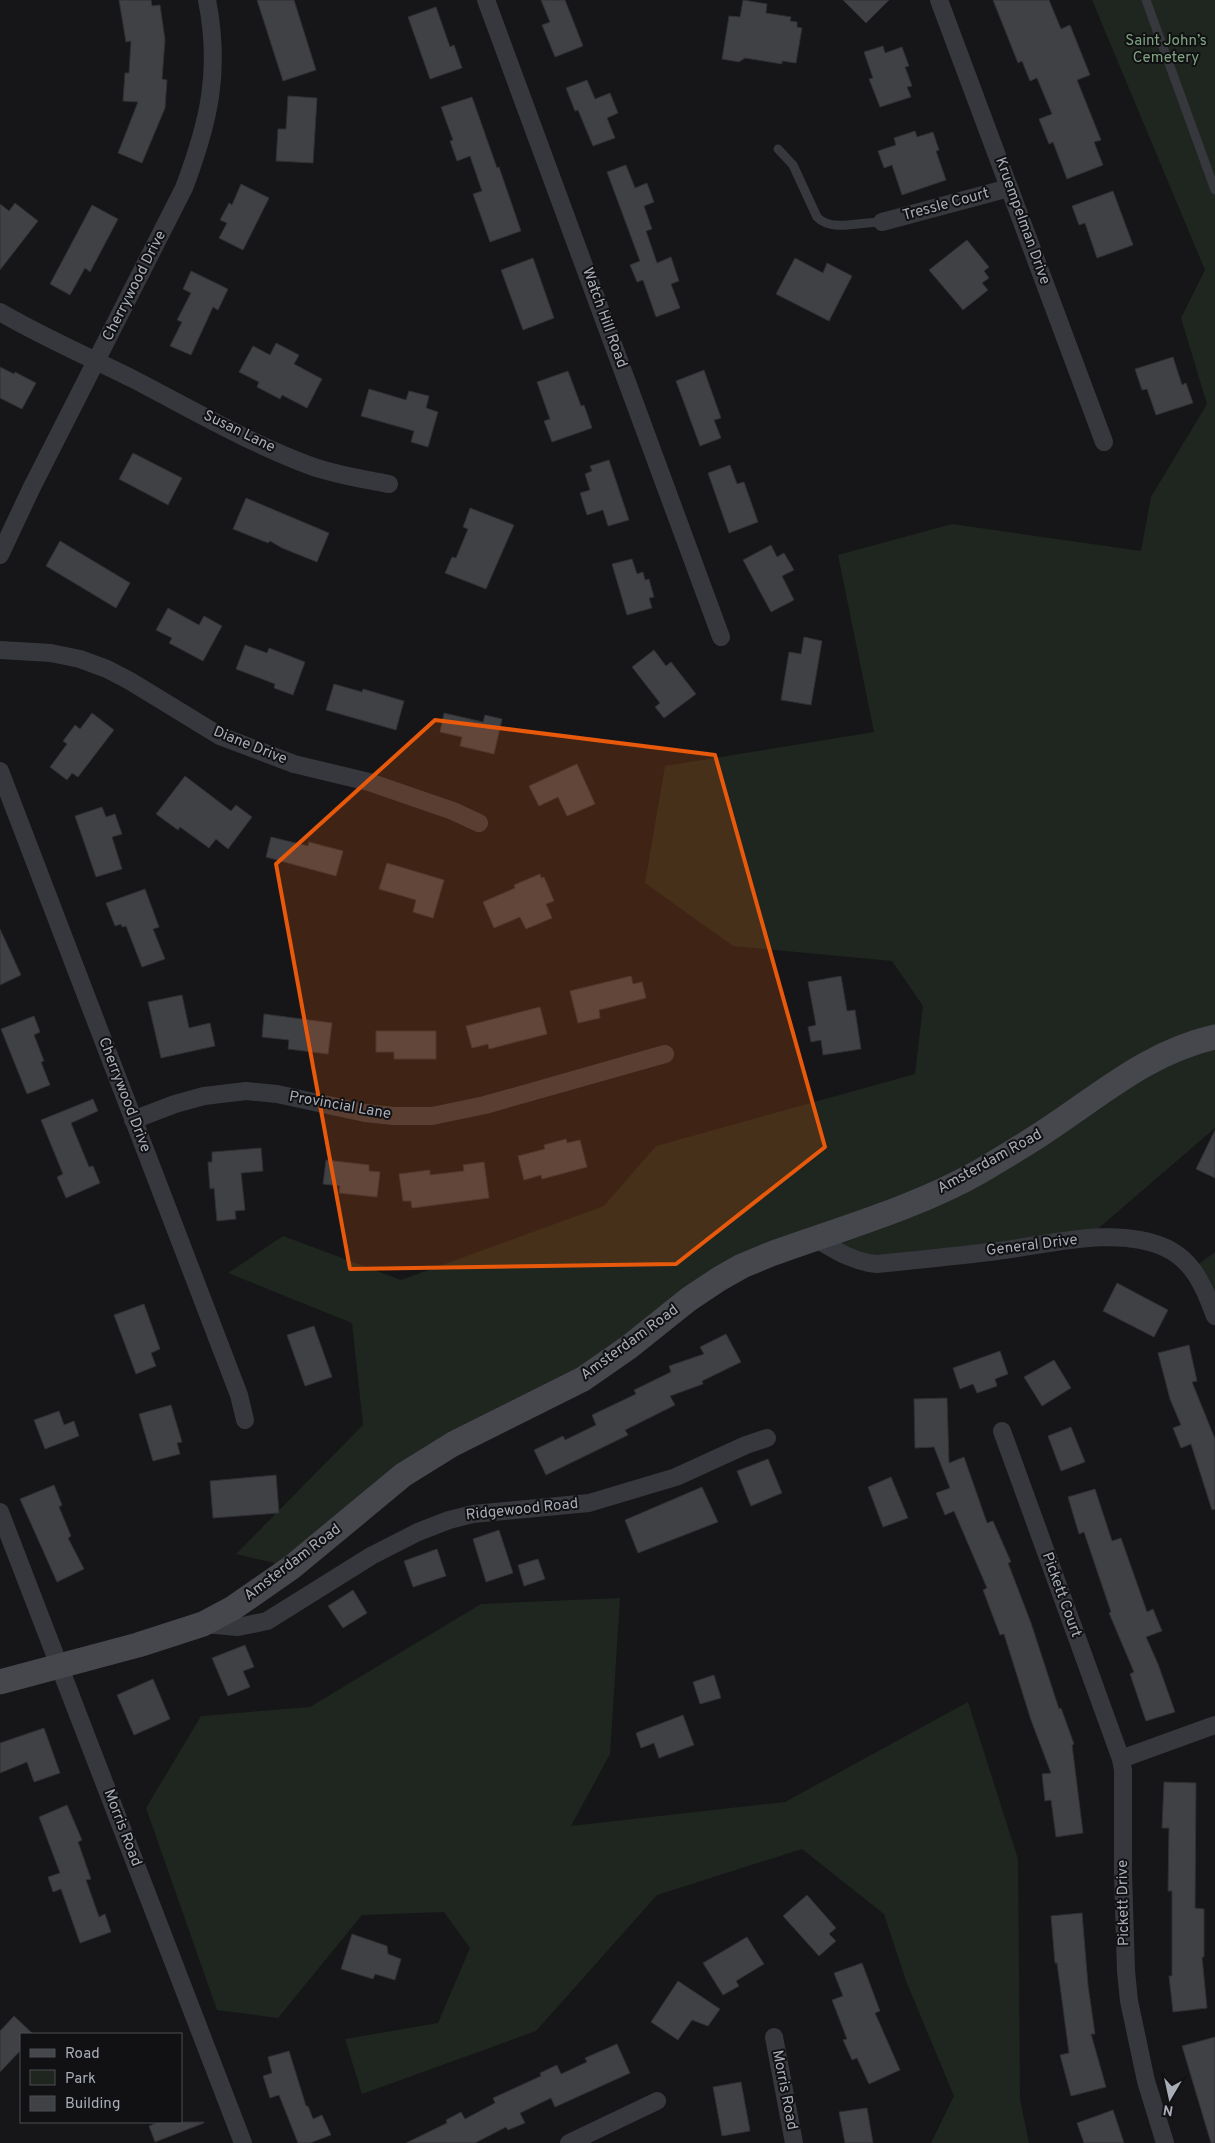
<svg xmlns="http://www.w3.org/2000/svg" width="1215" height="2143" font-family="Overpass,sans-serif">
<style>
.green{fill:#1e261f}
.building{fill:#404145;stroke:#303034}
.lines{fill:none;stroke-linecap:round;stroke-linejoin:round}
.lane{stroke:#37383d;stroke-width:9}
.street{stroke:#37383d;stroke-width:18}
.secondary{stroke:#45474d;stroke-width:25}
.marked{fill:#e8590c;fill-opacity:0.2;stroke:#e8590c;stroke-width:4;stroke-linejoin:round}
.labels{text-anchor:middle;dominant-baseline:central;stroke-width:4;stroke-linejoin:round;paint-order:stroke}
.park-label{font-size:15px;fill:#7fa381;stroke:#111113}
.street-label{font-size:15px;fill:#a8adb8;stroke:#111113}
</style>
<rect width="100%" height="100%" fill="#161618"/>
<g class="green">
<polygon points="1092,0 1215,0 1215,1128 1086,1239 877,1264 815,1238 655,1325 453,1444 292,1567 236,1554 363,1425 352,1323 228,1273 283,1236 401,1280 604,1206 656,1146 915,1074 923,1006 892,961 733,946 645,883 665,766 874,732 838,555 952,524 1141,551 1151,497 1207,404 1181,318 1205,270"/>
<polygon points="1215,1252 1215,1316 1192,1269"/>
<polygon points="620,1598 610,1754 571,1826 785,1802 968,1702 1018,1859 1020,2100 1029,2143 931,2143 954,2096 906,1981 884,1914 802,1849 657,1895 536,2031 362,2094 345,2039 438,2023 470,1948 444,1912 362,1915 278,2018 217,2010 146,1808 201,1716 310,1707 481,1604"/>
</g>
<g class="building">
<polygon points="119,0 151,0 152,6 160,5 165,40 162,79 167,80 165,108 142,163 118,153 138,102 123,101 125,73 129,73 131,41 126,42"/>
<polygon points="257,0 294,0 316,70 283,81"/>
<polygon points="541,0 565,0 583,46 555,57 542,25 550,22"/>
<polygon points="743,0 767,4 766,13 791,17 790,21 797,22 797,27 802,28 796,63 782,61 782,64 745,58 739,62 722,59 729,16 740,17"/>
<polygon points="843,0 889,0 866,23"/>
<polygon points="993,0 1049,0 1061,29 1070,25 1090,75 1077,80 1101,140 1094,142 1103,165 1067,179 1053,142 1049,144 1039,119 1052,114 1037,78 1030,81 1022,61 1018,63"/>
<polygon points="436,7 450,47 454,45 462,68 430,79 408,17"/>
<polygon points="883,46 885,53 902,47 909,66 905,67 912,86 907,87 911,97 880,107 869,79 873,78 864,52"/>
<polygon points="587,80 595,99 610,93 618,113 607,118 615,138 593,146 578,110 575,111 566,88"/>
<polygon points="288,96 317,98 313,163 276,161 278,129 286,129"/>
<polygon points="472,97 497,168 499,167 521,231 490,242 473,194 482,191 470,156 457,161 450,141 453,140 441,107"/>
<polygon points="915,131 917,137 933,132 939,150 936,151 946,180 902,195 892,165 884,168 878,151 896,145 894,138"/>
<polygon points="626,165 635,188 647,183 654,202 644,206 652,229 646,231 657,263 671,257 679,281 671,284 680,308 656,317 643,280 637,282 630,265 640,261 607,172"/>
<polygon points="241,184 269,198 243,250 219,238 227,223 220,220 229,203 232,205"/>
<polygon points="1113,191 1133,245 1097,258 1085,223 1079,225 1072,206"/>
<polygon points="15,203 38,221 0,270 0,204 9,211"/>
<polygon points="92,205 118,219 90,272 85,268 70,295 50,284"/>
<polygon points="967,240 989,267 984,271 989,278 982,283 988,290 963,310 929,270"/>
<polygon points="533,258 554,318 523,330 501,270"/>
<polygon points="795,258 823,273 827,263 852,276 829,321 776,294"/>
<polygon points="191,271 228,289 218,310 213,307 191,355 170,346 182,322 177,320 191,293 183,289"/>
<polygon points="276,343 299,355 294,364 322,379 307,408 282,395 280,399 257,387 259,382 239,372 253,346 270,355"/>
<polygon points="1173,357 1182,385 1186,383 1193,403 1156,415 1147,389 1142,390 1135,369"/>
<polygon points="0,367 14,374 15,372 36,383 22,409 0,398"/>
<polygon points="704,370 721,418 714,420 721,438 700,446 676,381"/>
<polygon points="568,371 581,406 584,405 592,428 552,442 544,421 550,419 537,382"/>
<polygon points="369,389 406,400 409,391 429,396 426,408 438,412 428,447 411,442 414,431 361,416"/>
<polygon points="133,453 182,478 168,505 119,479"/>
<polygon points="609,460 629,520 608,526 603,510 587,515 580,493 590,490 585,474 592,471 590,466"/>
<polygon points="730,465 737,484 744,482 758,522 729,533 708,473"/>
<polygon points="246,498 329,533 317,562 282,548 270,541 268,543 233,529"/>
<polygon points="470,508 514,525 486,589 445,573 452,557 456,558 468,529 463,527"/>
<polygon points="60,541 130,583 116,608 46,566"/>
<polygon points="771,545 777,557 784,553 794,570 782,576 794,600 771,612 743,560"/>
<polygon points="632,559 637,574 643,572 645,580 649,579 654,597 649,598 652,608 627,615 612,564"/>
<polygon points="168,608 199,625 204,616 222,626 203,661 169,643 172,638 156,630"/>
<polygon points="804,637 822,641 811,705 781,700 789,652 801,654"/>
<polygon points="245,645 267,653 269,648 305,662 293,695 274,688 275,684 236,669"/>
<polygon points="654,650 666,666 671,662 696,694 664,718 655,707 660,703 632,667"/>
<polygon points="334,684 362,692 363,689 404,701 396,730 326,710"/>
<polygon points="92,713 114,730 78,777 72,773 67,780 50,767 67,744 63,741 75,725 80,729"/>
<polygon points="444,713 483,722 485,715 502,719 494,754 460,746 462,737 440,732"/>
<polygon points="577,764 595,804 567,816 558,797 539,806 529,786"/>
<polygon points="185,776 231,811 236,805 252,817 228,849 216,839 209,848 180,827 178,830 156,814"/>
<polygon points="102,807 106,817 115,814 122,834 112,837 122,869 96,877 75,816"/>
<polygon points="271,837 308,846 309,842 343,851 336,876 266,857"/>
<polygon points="387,863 444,880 433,918 413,912 416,900 379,889"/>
<polygon points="540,874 541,878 544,877 554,901 546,904 552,918 526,929 520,917 494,928 483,902 515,888 514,885"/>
<polygon points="145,889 159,927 153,929 165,959 142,967 126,926 122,927 121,924 115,926 106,903"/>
<polygon points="0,929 21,975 0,985"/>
<polygon points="631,976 633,984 642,982 646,998 599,1010 600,1018 578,1023 570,991"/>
<polygon points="841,976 847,1011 855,1010 861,1049 823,1055 821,1040 811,1042 808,1027 816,1025 808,982"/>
<polygon points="182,995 189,1028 210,1023 215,1046 161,1058 148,1002"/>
<polygon points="540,1007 547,1034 489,1049 488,1044 472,1048 466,1026"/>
<polygon points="264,1014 332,1023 328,1054 288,1049 289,1040 262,1037"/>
<polygon points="34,1016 40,1032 34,1035 44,1061 41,1062 50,1085 27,1094 1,1029"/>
<polygon points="376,1031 436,1031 436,1059 394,1059 394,1052 376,1052"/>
<polygon points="93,1099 98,1111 71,1123 89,1167 93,1166 100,1183 66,1198 57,1177 63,1174 41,1120"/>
<polygon points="1215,1130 1215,1178 1196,1169"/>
<polygon points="566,1139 567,1143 580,1140 587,1167 542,1179 541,1175 524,1180 518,1156 545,1149 544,1145"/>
<polygon points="261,1148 263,1171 241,1173 245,1210 235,1211 236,1219 217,1221 214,1188 210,1189 208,1162 212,1162 212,1152"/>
<polygon points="326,1160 369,1165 369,1171 380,1172 377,1197 339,1193 340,1186 323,1184"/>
<polygon points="484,1162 489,1198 412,1208 411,1201 403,1201 399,1174 430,1170 430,1175 464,1171 463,1165"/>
<polygon points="1117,1283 1168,1310 1154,1337 1103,1311"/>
<polygon points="144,1304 160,1349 151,1353 156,1366 136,1374 114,1315"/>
<polygon points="314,1326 332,1377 305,1386 287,1335"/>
<polygon points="726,1334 741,1362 702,1381 703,1384 670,1396 675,1405 625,1430 628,1435 546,1475 534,1450 563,1436 565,1440 596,1425 592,1415 636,1394 634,1390 671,1372 669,1366 704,1354 700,1347"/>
<polygon points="1189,1345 1197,1381 1192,1382 1215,1439 1215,1509 1212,1510 1191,1444 1181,1448 1173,1428 1181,1425 1170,1399 1158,1353"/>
<polygon points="1000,1351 1008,1374 995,1379 997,1386 977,1393 973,1384 960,1389 953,1368"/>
<polygon points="1054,1360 1071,1388 1042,1406 1024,1377"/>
<polygon points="947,1398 949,1463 964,1457 987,1523 993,1521 1011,1562 1008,1563 1031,1623 1059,1709 1061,1708 1074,1744 1072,1745 1083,1833 1056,1837 1051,1800 1045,1801 1042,1774 1051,1773 1031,1720 1004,1634 1000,1635 983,1590 987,1588 954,1511 945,1515 936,1493 950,1488 934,1447 915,1448 914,1399"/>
<polygon points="171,1405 182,1442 177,1443 180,1454 153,1461 139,1414"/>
<polygon points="59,1411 64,1425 74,1421 79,1436 45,1449 34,1420"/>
<polygon points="1071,1427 1085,1462 1061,1471 1048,1436"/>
<polygon points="768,1459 782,1493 751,1506 737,1471"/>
<polygon points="276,1475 279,1513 213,1518 210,1481"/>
<polygon points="891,1477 908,1518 883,1527 868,1487"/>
<polygon points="54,1485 62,1505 59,1507 71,1536 68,1538 84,1569 57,1582 20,1499"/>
<polygon points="702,1487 718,1522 638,1553 625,1520"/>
<polygon points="1095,1489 1112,1541 1121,1538 1147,1612 1153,1609 1162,1631 1146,1637 1158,1664 1175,1712 1146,1721 1130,1674 1134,1672 1109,1613 1111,1612 1084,1532 1079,1534 1068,1497"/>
<polygon points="499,1530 513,1573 486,1582 473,1539"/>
<polygon points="437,1549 446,1576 413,1587 404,1561"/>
<polygon points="538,1559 545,1579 524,1586 518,1565"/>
<polygon points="353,1590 367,1613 343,1628 328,1606"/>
<polygon points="245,1645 254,1667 243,1671 250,1687 228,1696 212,1658"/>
<polygon points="714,1675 721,1698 700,1704 693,1682"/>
<polygon points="153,1679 170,1719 134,1735 117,1695"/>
<polygon points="683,1715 694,1745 659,1758 654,1743 641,1748 636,1733"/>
<polygon points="44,1728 60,1773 34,1782 27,1762 0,1773 0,1743"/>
<polygon points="1164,1782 1196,1783 1195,1908 1204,1909 1204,1957 1202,1957 1207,2008 1173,2012 1169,1976 1172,1976 1172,1891 1168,1891 1169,1828 1162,1828"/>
<polygon points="67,1805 82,1840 78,1842 91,1879 86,1880 99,1917 105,1914 111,1932 80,1943 61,1889 53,1892 48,1877 60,1873 39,1817"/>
<polygon points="807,1895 836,1928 829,1934 836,1941 819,1956 783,1916"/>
<polygon points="1082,1913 1088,1985 1095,2034 1091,2034 1106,2087 1071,2096 1060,2055 1069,2053 1057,1963 1055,1963 1051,1916"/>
<polygon points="352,1934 387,1946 388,1954 401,1959 395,1980 375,1974 373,1979 341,1969"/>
<polygon points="747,1937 764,1964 736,1981 739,1986 723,1995 703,1963"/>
<polygon points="862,1963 880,2011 875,2013 900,2070 869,2084 857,2058 852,2060 843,2040 847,2039 832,2000 843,1996 834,1973"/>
<polygon points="678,1981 720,2009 708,2026 692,2020 678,2040 651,2022"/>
<polygon points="14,2016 33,2034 21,2034 21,2050 0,2072 0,2031"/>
<polygon points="1215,2037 1215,2143 1211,2143 1182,2046"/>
<polygon points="617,2044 630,2073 555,2107 551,2098 520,2113 525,2123 508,2130 506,2127 475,2143 406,2143 447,2123 446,2120 461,2112 465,2119 495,2103 493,2098 541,2076 540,2073 557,2065 561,2074 587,2062 585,2058"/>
<polygon points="289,2051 306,2106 308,2106 313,2119 322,2115 331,2135 310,2143 298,2143 279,2095 270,2098 263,2076 272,2073 268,2057"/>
<polygon points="741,2082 750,2131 722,2136 713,2087"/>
<polygon points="867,2108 873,2143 845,2143 839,2112"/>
<polygon points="1113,2110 1124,2143 1084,2143 1077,2123"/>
<polygon points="159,2122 204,2122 204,2123 155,2142 149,2126"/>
</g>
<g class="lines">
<g class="lane">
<polyline points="1146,0 1215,190"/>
<path d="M778,149L793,165L817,217C832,233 863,221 882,222"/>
</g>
<g class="street">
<polyline points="486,0 721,637"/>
<polyline points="939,0 1104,442"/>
<polyline points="882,222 1009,188"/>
<path d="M0,312C43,337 89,357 133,379C191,409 249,443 311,466C336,475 363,479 389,484"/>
<path d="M0,555L31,489L184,188C209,122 221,71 207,0"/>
<polyline points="0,650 51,653 80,659 107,669 130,681 220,736 294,764 369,782 453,811 479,823"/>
<polyline points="0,771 239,1395 245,1420"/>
<polyline points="133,1120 175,1104 204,1096 246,1091 277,1094 365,1113 394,1116 432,1116 485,1105 665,1054"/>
<path d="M815,1238C835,1250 853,1262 877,1264C917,1260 957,1256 997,1251C1048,1245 1117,1225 1166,1248C1194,1261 1205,1289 1215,1316"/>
<polyline points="1002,1431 1121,1759 1123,1770 1123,1874 1126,1971 1129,2001 1146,2081 1165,2143"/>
<polyline points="0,1512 243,2143"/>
<polyline points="204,1624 238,1627 267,1621 371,1556 418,1532 449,1520 473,1514 589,1503 676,1477 746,1445 767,1438"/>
<polyline points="1121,1759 1215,1725"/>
<polyline points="774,2037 794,2143"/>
<polyline points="569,2143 657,2101"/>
</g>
<path class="secondary" d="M0,1682L138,1645L203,1624L233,1608L292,1567L403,1475L453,1444L583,1379L629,1347L689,1299L719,1279L742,1266L771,1254C840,1229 915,1208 979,1172C1001,1159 1023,1146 1044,1132C1101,1095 1146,1053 1215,1037"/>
</g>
<path class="marked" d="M435,720L715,755L825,1147L676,1264L350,1269L276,864Z"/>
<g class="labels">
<g class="park-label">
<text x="1166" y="41">Saint John’s<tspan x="1166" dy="17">Cemetery</tspan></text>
</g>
<g class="street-label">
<text transform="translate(946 205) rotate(-15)">Tressle Court</text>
<text transform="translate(1022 221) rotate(70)">Kruempelman Drive</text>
<text transform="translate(135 286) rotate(-63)">Cherrywood Drive</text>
<text transform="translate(604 318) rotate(70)">Watch Hill Road</text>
<text transform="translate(239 432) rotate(26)">Susan Lane</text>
<text transform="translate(250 746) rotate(22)">Diane Drive</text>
<text transform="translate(124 1095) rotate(69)">Cherrywood Drive</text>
<text transform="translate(340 1106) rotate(10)">Provincial Lane</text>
<text transform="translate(990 1162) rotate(-29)">Amsterdam Road</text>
<text transform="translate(1032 1246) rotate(-7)">General Drive</text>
<text transform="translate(630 1343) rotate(-36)">Amsterdam Road</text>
<text transform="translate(522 1510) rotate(-6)">Ridgewood Road</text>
<text transform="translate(293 1563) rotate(-37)">Amsterdam Road</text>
<text transform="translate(1061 1595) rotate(70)">Pickett Court</text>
<text transform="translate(122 1828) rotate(69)">Morris Road</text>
<text transform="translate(1124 1903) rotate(-91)">Pickett Drive</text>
<text transform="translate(784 2090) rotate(79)">Morris Road</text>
</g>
</g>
<rect x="20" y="2033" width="162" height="90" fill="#111113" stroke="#4d4f55"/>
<rect x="30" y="2049" width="25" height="8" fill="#45474d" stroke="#4d4f55"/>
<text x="65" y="2058" font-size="15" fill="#a8adb8">Road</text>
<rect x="30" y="2070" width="25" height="15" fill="#1e261f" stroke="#4d4f55"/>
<text x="65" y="2083" font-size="15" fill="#a8adb8">Park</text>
<rect x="30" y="2096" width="25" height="15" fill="#404145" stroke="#4d4f55"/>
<text x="65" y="2108" font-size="15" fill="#a8adb8">Building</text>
<g transform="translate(1170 2098) rotate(189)" stroke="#111113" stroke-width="4" paint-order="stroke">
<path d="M0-4L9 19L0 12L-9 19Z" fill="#a8adb8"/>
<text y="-8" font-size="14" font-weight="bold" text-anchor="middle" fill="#a8adb8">N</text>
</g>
</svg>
